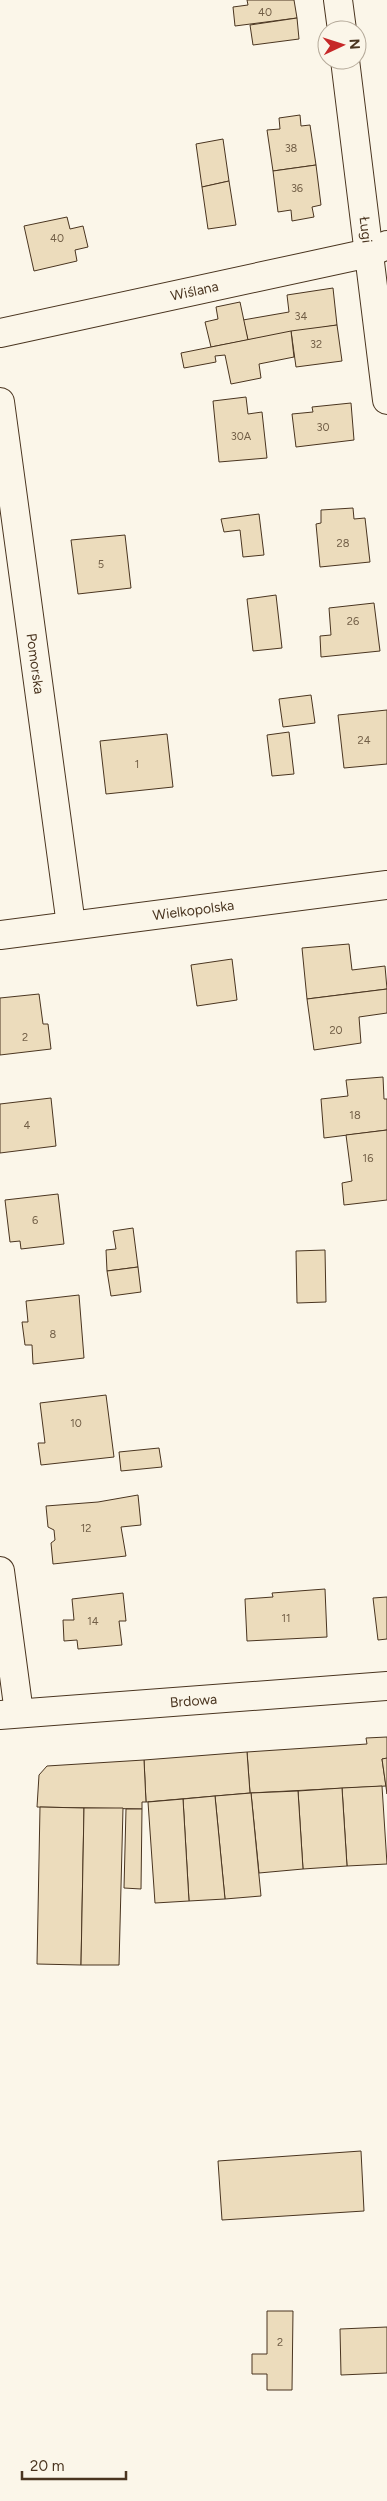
<svg xmlns="http://www.w3.org/2000/svg" width="387" height="2501" font-family="Figtree,sans-serif">
<style>
.building{fill:#ecdcbc;stroke:#4a3520}
.lines{fill:none;stroke-linecap:round;stroke-linejoin:round}
.street-casing{stroke:#4a3520;stroke-width:30}
.street{stroke:#fbf6e9;stroke-width:28}
.labels{text-anchor:middle;dominant-baseline:central;stroke-width:4;stroke-linejoin:round;paint-order:stroke}
.number-label{font-size:11px;fill:#725f47}
.street-label{font-size:14px;fill:#4a3520;stroke:#fbf6e9}
</style>
<rect width="100%" height="100%" fill="#fbf6e9"/>
<g class="building">
<polygon points="247,0 294,0 297,18 235,26 233,7 248,5"/>
<polygon points="297,18 299,39 253,45 250,25"/>
<polygon points="300,115 301,126 310,125 316,165 273,171 267,130 280,129 279,118"/>
<polygon points="223,139 229,181 202,187 196,144"/>
<polygon points="316,165 321,205 312,207 314,217 292,221 291,210 278,212 273,171"/>
<polygon points="229,181 236,225 208,229 202,187"/>
<polygon points="67,217 70,229 83,226 88,247 75,250 77,261 34,271 24,226"/>
<polygon points="333,288 337,325 248,340 243,320 289,312 287,295"/>
<polygon points="240,302 248,340 211,347 205,322 218,319 216,307"/>
<polygon points="337,325 342,361 296,367 291,331"/>
<polygon points="291,331 294,357 259,364 261,378 231,384 225,355 215,356 216,362 184,368 181,353"/>
<polygon points="246,397 248,414 262,412 267,458 219,462 213,401"/>
<polygon points="351,403 354,440 296,447 292,414 313,412 312,407"/>
<polygon points="353,508 354,519 365,518 370,562 320,567 316,524 321,523 321,510"/>
<polygon points="259,514 264,555 243,557 240,530 224,532 221,519"/>
<polygon points="125,535 131,588 78,594 71,540"/>
<polygon points="276,595 282,648 253,651 247,599"/>
<polygon points="374,603 380,651 321,657 320,636 331,635 329,608"/>
<polygon points="311,695 315,723 283,727 279,699"/>
<polygon points="387,710 387,764 344,768 338,715"/>
<polygon points="289,732 294,774 272,776 267,735"/>
<polygon points="167,734 173,787 106,794 100,741"/>
<polygon points="349,944 352,970 385,966 387,989 307,999 302,948"/>
<polygon points="232,959 237,1000 197,1006 191,965"/>
<polygon points="387,989 387,1013 359,1017 361,1043 314,1050 307,999"/>
<polygon points="39,994 43,1024 48,1024 51,1049 0,1055 0,998"/>
<polygon points="383,1077 384,1099 387,1099 387,1130 324,1138 321,1099 348,1096 346,1080"/>
<polygon points="51,1098 56,1146 0,1153 0,1104"/>
<polygon points="387,1130 387,1200 344,1205 342,1183 352,1181 346,1135"/>
<polygon points="58,1194 64,1244 21,1249 20,1241 10,1242 5,1200"/>
<polygon points="133,1228 138,1267 107,1271 106,1250 116,1249 113,1231"/>
<polygon points="325,1250 326,1302 297,1303 296,1251"/>
<polygon points="138,1267 141,1292 111,1296 107,1271"/>
<polygon points="79,1295 84,1358 33,1364 32,1345 25,1345 22,1322 28,1322 26,1301"/>
<polygon points="106,1395 114,1457 41,1465 38,1443 45,1443 40,1403"/>
<polygon points="159,1448 162,1467 121,1471 119,1452"/>
<polygon points="138,1495 141,1525 121,1527 126,1556 53,1564 51,1543 55,1540 54,1530 48,1527 46,1506 98,1502"/>
<polygon points="325,1589 327,1637 247,1641 245,1599 273,1597 272,1593"/>
<polygon points="123,1593 126,1621 119,1621 122,1645 78,1649 77,1640 64,1641 63,1620 74,1620 72,1599"/>
<polygon points="387,1597 387,1639 378,1640 373,1598"/>
<polygon points="387,1737 387,1759 382,1759 386,1786 250,1793 247,1752 367,1744 366,1738"/>
<polygon points="247,1752 250,1793 146,1802 144,1760"/>
<polygon points="387,1758 387,1794 382,1759"/>
<polygon points="144,1760 146,1802 142,1802 142,1809 37,1807 39,1775 47,1766"/>
<polygon points="382,1786 387,1864 347,1866 342,1788"/>
<polygon points="342,1788 347,1866 303,1869 298,1791"/>
<polygon points="298,1791 303,1869 259,1873 251,1793"/>
<polygon points="251,1793 261,1896 225,1899 215,1796"/>
<polygon points="215,1796 225,1899 189,1901 183,1799"/>
<polygon points="183,1799 189,1901 155,1903 148,1802"/>
<polygon points="40,1807 84,1808 81,1965 37,1964"/>
<polygon points="84,1808 123,1808 119,1965 81,1965"/>
<polygon points="126,1809 142,1809 141,1889 124,1888"/>
<polygon points="361,2151 364,2211 222,2220 218,2161"/>
<polygon points="267,2311 293,2311 292,2390 267,2390 267,2374 252,2374 252,2354 267,2354"/>
<polygon points="387,2327 387,2373 341,2375 340,2329"/>
</g>
<g class="lines">
<g class="street-casing">
<g id="street">
<polyline points="338,0 342,30"/>
<path id="s1" d="M345,60L387,400"/>
<path id="s2" d="M0,333L369,253L387,245"/>
<path id="s3" d="M0,402L71,925"/>
<path id="s4" d="M0,935L387,885"/>
<polyline points="0,1571 19,1713"/>
<path id="s5" d="M0,1715L387,1686"/>
</g>
</g>
<use href="#street" class="street"/>
</g>
<g class="labels">
<g class="number-label">
<text x="265" y="12">40</text>
<text x="291" y="148">38</text>
<text x="297" y="188">36</text>
<text x="57" y="238">40</text>
<text x="301" y="316">34</text>
<text x="316" y="344">32</text>
<text x="323" y="427">30</text>
<text x="241" y="436">30A</text>
<text x="343" y="543">28</text>
<text x="101" y="564">5</text>
<text x="353" y="621">26</text>
<text x="364" y="740">24</text>
<text x="137" y="764">1</text>
<text x="336" y="1030">20</text>
<text x="25" y="1037">2</text>
<text x="355" y="1115">18</text>
<text x="27" y="1125">4</text>
<text x="368" y="1158">16</text>
<text x="35" y="1220">6</text>
<text x="53" y="1334">8</text>
<text x="76" y="1423">10</text>
<text x="86" y="1528">12</text>
<text x="286" y="1618">11</text>
<text x="93" y="1621">14</text>
<text x="280" y="2342">2</text>
</g>
<g class="street-label">
<text stroke="none"><textPath href="#s1" startOffset="171">Ługi</textPath></text>
<text stroke="none"><textPath href="#s2" startOffset="199">Wiślana</textPath></text>
<text stroke="none"><textPath href="#s3" startOffset="264">Pomorska</textPath></text>
<text stroke="none"><textPath href="#s4" startOffset="195">Wielkopolska</textPath></text>
<text stroke="none"><textPath href="#s5" startOffset="194">Brdowa</textPath></text>
</g>
</g>
<g transform="translate(342 45) rotate(86)"><circle r="24" fill="#fbf6e9" stroke="#b4a999"/>
<path d="M0-4L9 19L0 12L-9 19Z" fill="#c62828"/>
<text y="-8" font-size="14" font-weight="bold" text-anchor="middle" fill="#4a3520">N</text>
</g>
<path d="M22 2471v8h104v-8" fill="none" stroke="#4a3520" stroke-width="2.5"/>
<text x="30" y="2471" font-size="15" fill="#4a3520" stroke="#fbf6e9" stroke-width="4" paint-order="stroke">20 m</text>
</svg>
